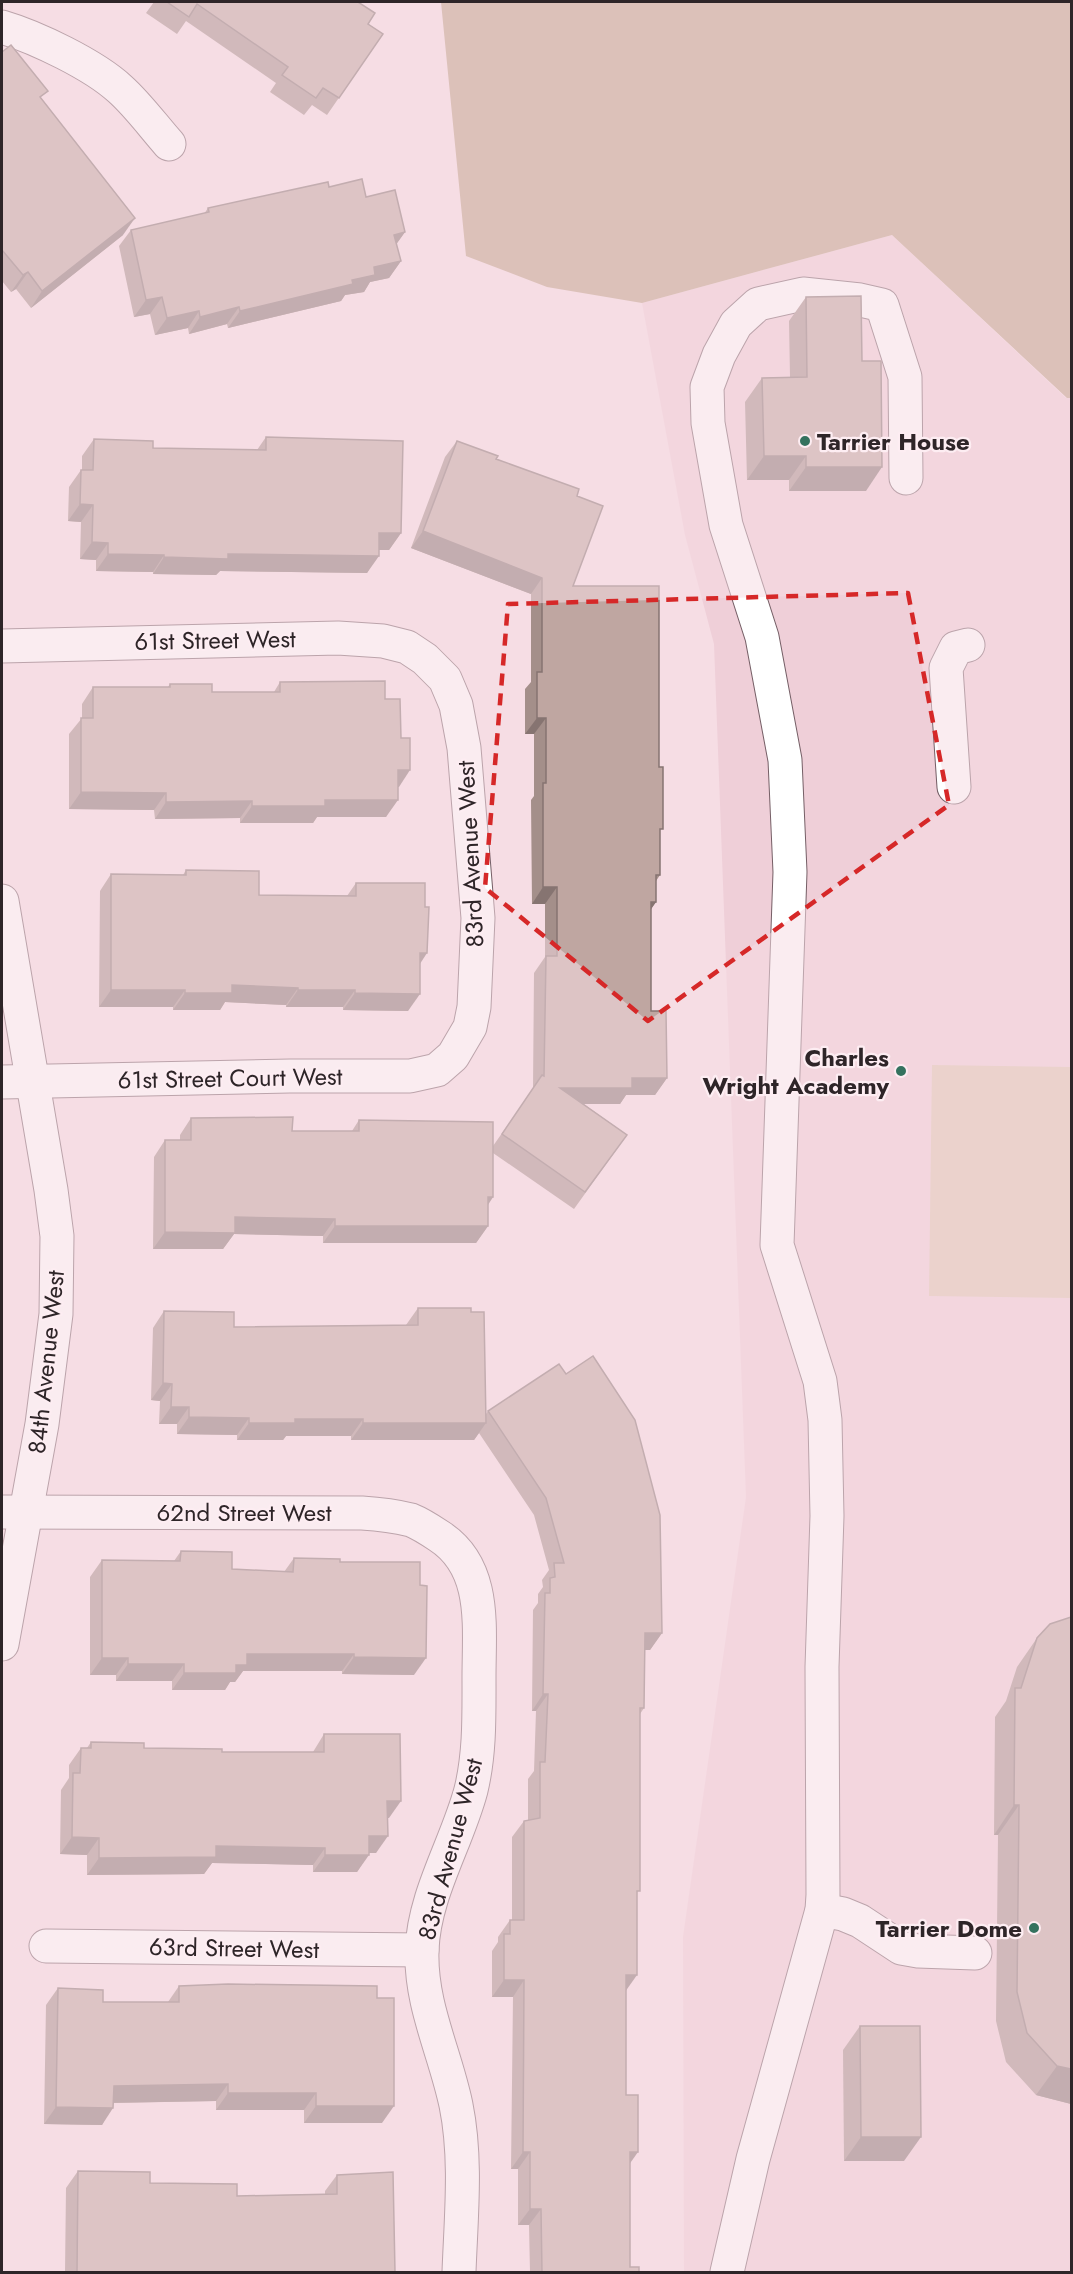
<svg xmlns="http://www.w3.org/2000/svg" width="1073" height="2274" font-family="Jost,sans-serif">
<style>
.built{fill:#efcfd8}
.green{fill:#ddc6af}
.forest{fill:#bca085}
.lines{fill:none;stroke-linecap:round;stroke-linejoin:round}
.minor-casing{stroke:#755f66;stroke-width:35}
.minor{stroke:#fff;stroke-width:33}
.wall{fill:#a48f8a}
.shaded-wall{fill:#867471}
.building{fill:#bfa6a1;stroke:#867471;stroke-width:1.5}
.marked{fill:none;stroke:#d62828;stroke-width:4.5;stroke-dasharray:12 8;stroke-linejoin:round}
.poi-dot{fill:#34725e;stroke:#fdedf2;stroke-width:2}
.labels{text-anchor:middle;dominant-baseline:central;stroke-width:4.5;stroke-linejoin:round;paint-order:stroke}
.poi-label{font-size:24px;font-weight:bold;fill:#2e2528;stroke:#fdedf2;text-anchor:end}
.street-label{font-size:24px;fill:#2e2528;stroke:#fdedf2}
</style>
<rect width="100%" height="100%" fill="#f6dde4"/>
<polygon class="built" points="892,235 1066,398 1071,398 1071,2272 684,2272 683,1937 746,1497 714,644 685,535 642,303"/>
<polygon class="green" points="932,1065 1071,1067 1071,1298 929,1296"/>
<polygon class="forest" points="441,2 1071,2 1071,398 1067,398 892,235 642,303 547,287 466,256"/>
<g class="lines">
<g class="minor-casing">
<g id="minor">
<path d="M2,27C36,37 94,65 120,89C138,105 153,126 169,144"/>
<polyline points="2,646 338,638 383,641 407,647 425,659 445,679 456,705 464,748 478,918 474,1007 470,1027 453,1056 437,1070 410,1076 290,1076 2,1082"/>
<polyline points="954,787 946,668 956,648 968,645"/>
<polyline points="2,901 51,1190 57,1236 56,1314 42,1424 2,1644"/>
<path d="M2,1512L362,1513C378,1514 395,1516 411,1520C421,1524 430,1530 439,1536C487,1567 479,1626 479,1677C479,1715 480,1753 471,1790C457,1843 424,1894 422,1950C420,2005 445,2052 456,2105C467,2159 461,2217 459,2272"/>
<polyline points="822,1910 843,1914 860,1921 901,1948 918,1951 975,1953"/>
<polyline points="46,1946 422,1950"/>
<polyline points="727,2272 753,2159 822,1910 823,1895 822,1667 827,1516 825,1420 820,1381 777,1245 790,872 785,760 762,637 726,525 708,423 707,387 719,355 736,324 758,304 803,294 860,300 882,305 905,377 906,478"/>
</g>
</g>
<use href="#minor" class="minor"/>
</g>
<g class="wall">
<polygon points="154,2 358,2 368,24 383,34 327,115 312,105 304,115 270,92 276,83 186,21 177,34 146,13"/>
<polygon points="2,52 42,99 123,235 31,308 16,289 11,292 2,281"/>
<polygon points="329,187 366,197 405,232 396,244 401,261 389,278 370,282 364,292 345,295 341,301 228,328 227,324 189,334 188,328 155,335 150,314 134,317 119,246 131,230 204,214 208,208"/>
<polygon points="806,297 862,361 866,491 789,491 789,480 747,480 745,402 762,378 790,377 789,321"/>
<polygon points="266,437 401,533 389,550 379,550 367,573 220,571 216,575 153,574 153,572 96,571 96,560 80,559 81,522 68,521 69,487 81,470 82,470 82,456 94,439 153,448 257,450"/>
<polygon points="457,441 577,496 573,586 660,833 660,875 656,881 656,902 651,909 651,1011 667,1078 655,1095 626,1095 620,1104 584,1104 627,1135 574,1209 493,1153 493,1197 488,1205 488,1226 476,1243 323,1243 323,1236 234,1234 223,1249 153,1249 154,1157 165,1140 180,1140 180,1135 191,1118 292,1131 352,1131 359,1120 493,1146 533,1089 534,973 545,957 545,904 532,904 531,800 534,796 534,734 525,734 525,689 531,682 531,594 411,548 445,457"/>
<polygon points="280,682 385,699 399,787 398,787 386,817 317,817 313,823 240,823 240,818 155,819 154,810 69,809 69,734 82,718 82,704 93,687 168,687 170,684 212,692 274,692"/>
<polygon points="186,870 259,895 347,896 356,883 420,963 408,1011 343,1010 343,1007 286,1007 286,1005 225,1002 220,1010 173,1010 173,1007 99,1007 100,891 111,874 183,875"/>
<polygon points="418,1308 471,1312 486,1414 488,1411 662,1633 650,1650 645,1650 644,1708 640,1714 637,1895 626,1990 626,2095 630,2164 630,2267 639,2272 530,2272 529,2225 518,2225 518,2169 511,2169 513,1997 492,1997 492,1951 498,1942 498,1937 510,1920 512,1920 512,1837 524,1821 528,1820 528,1779 534,1771 536,1711 532,1711 533,1610 538,1603 538,1594 543,1587 542,1580 549,1570 534,1515 479,1433 474,1440 351,1440 351,1436 286,1436 283,1440 237,1440 237,1435 177,1434 177,1424 159,1424 160,1401 151,1400 153,1328 164,1311 234,1327 406,1325"/>
<polygon points="181,1551 232,1569 284,1572 294,1558 340,1562 414,1675 342,1674 342,1671 243,1671 235,1682 230,1682 225,1690 172,1690 172,1681 116,1681 116,1675 90,1675 90,1577 102,1560 174,1561"/>
<polygon points="1037,1638 1071,2104 1036,2095 1006,2062 996,2021 998,1835 994,1835 995,1717 1006,1701 1017,1667"/>
<polygon points="324,1734 389,1818 387,1818 376,1853 369,1853 357,1872 313,1872 313,1865 212,1863 204,1874 87,1875 87,1855 60,1854 61,1790 69,1778 69,1765 81,1748 87,1748 91,1742 144,1748 222,1752 313,1752"/>
<polygon points="179,1986 382,2123 304,2123 304,2110 216,2110 216,2101 113,2103 102,2125 44,2124 46,2005 58,1988 103,2002 168,2002"/>
<polygon points="860,2026 904,2161 844,2161 843,2050"/>
<polygon points="78,2171 150,2183 237,2196 325,2194 325,2191 337,2175 395,2272 65,2272 66,2188"/>
</g>
<g class="shaded-wall">
<polygon points="135,218 123,235 31,308 42,291"/>
<polygon points="405,232 393,249 394,235"/>
<polygon points="401,261 389,278 370,282 364,292 345,295 341,301 228,328 240,311 352,280 374,267"/>
<polygon points="28,272 16,289 11,292 23,275"/>
<polygon points="162,297 150,314 134,317 146,300"/>
<polygon points="239,307 227,324 189,334 200,317"/>
<polygon points="199,311 188,328 155,335 167,318"/>
<polygon points="764,456 806,456 789,480 747,480"/>
<polygon points="806,467 882,467 866,491 789,491"/>
<polygon points="80,504 93,505 81,522 68,521"/>
<polygon points="423,531 542,578 531,594 411,548"/>
<polygon points="379,533 401,533 389,550 367,550"/>
<polygon points="92,542 108,543 96,560 80,559"/>
<polygon points="108,554 164,555 153,572 96,571"/>
<polygon points="228,554 379,556 367,573 220,571 216,575 153,574 164,557"/>
<polygon points="537,718 546,718 534,734 525,734"/>
<polygon points="398,770 410,770 399,787 386,787"/>
<polygon points="81,792 166,793 154,810 69,809"/>
<polygon points="325,800 398,800 386,817 317,817 313,823 240,823 252,806"/>
<polygon points="252,801 240,818 155,819 166,802"/>
<polygon points="543,887 557,887 545,904 532,904"/>
<polygon points="651,902 656,902 644,919"/>
<polygon points="420,953 427,953 416,970"/>
<polygon points="232,985 298,988 286,1005 225,1002 220,1010 173,1010 185,993"/>
<polygon points="111,990 185,990 173,1007 99,1007"/>
<polygon points="298,990 355,990 343,1007 286,1007"/>
<polygon points="355,993 420,994 408,1011 343,1010"/>
<polygon points="632,1078 667,1078 655,1095 626,1095 620,1104 548,1104 560,1088"/>
<polygon points="488,1197 493,1197 481,1214"/>
<polygon points="235,1217 335,1219 323,1236 234,1234 223,1249 153,1249 165,1232"/>
<polygon points="335,1226 488,1226 476,1243 323,1243"/>
<polygon points="163,1383 172,1384 160,1401 151,1400"/>
<polygon points="171,1407 189,1407 177,1424 159,1424"/>
<polygon points="189,1417 249,1418 237,1435 177,1434"/>
<polygon points="295,1419 363,1419 351,1436 286,1436 283,1440 237,1440 249,1423"/>
<polygon points="363,1423 486,1423 474,1440 351,1440"/>
<polygon points="645,1633 662,1633 650,1650 633,1650"/>
<polygon points="247,1654 354,1654 342,1671 243,1671 235,1682 230,1682 225,1690 172,1690 184,1673 236,1665"/>
<polygon points="354,1657 426,1658 414,1675 342,1674"/>
<polygon points="102,1658 128,1658 116,1675 90,1675"/>
<polygon points="128,1664 184,1664 172,1681 116,1681"/>
<polygon points="543,1694 548,1694 536,1711 532,1711"/>
<polygon points="387,1801 401,1801 389,1818 375,1818"/>
<polygon points="1014,1805 1019,1805 998,1835 994,1835"/>
<polygon points="369,1836 388,1836 376,1853 357,1853"/>
<polygon points="72,1837 99,1838 87,1855 60,1854"/>
<polygon points="216,1846 325,1848 313,1865 212,1863 204,1874 87,1875 99,1858"/>
<polygon points="325,1855 369,1855 357,1872 313,1872"/>
<polygon points="626,1975 637,1975 625,1992"/>
<polygon points="504,1980 524,1980 513,1997 492,1997"/>
<polygon points="1057,2066 1071,2069 1071,2104 1036,2095"/>
<polygon points="228,2084 216,2101 102,2103 114,2086"/>
<polygon points="228,2093 316,2093 304,2110 216,2110"/>
<polygon points="316,2106 394,2106 382,2123 304,2123"/>
<polygon points="56,2107 113,2108 102,2125 44,2124"/>
<polygon points="861,2137 921,2137 904,2161 844,2161"/>
<polygon points="523,2152 530,2152 518,2169 511,2169"/>
<polygon points="630,2152 638,2152 626,2169"/>
<polygon points="530,2209 541,2209 529,2225 518,2225"/>
</g>
<g class="building">
<polygon points="167,2 358,2 375,13 368,24 383,34 339,98 323,88 316,98 282,75 288,67 197,4 189,17"/>
<polygon points="11,45 48,91 40,97 135,218 42,291 28,272 23,275 2,250 2,52"/>
<polygon points="362,179 366,197 395,190 405,232 394,235 401,261 374,267 375,275 352,280 353,284 240,311 239,307 200,317 199,311 167,318 162,297 146,300 131,230 209,212 208,208 328,182 329,187"/>
<polygon points="861,296 862,361 881,361 882,467 806,467 806,456 764,456 762,378 807,377 806,297"/>
<polygon points="266,437 403,441 401,533 379,533 379,556 228,554 228,559 164,557 164,555 108,554 108,543 92,542 93,505 80,504 81,470 93,470 94,439 153,441 153,448 266,450"/>
<polygon points="457,441 498,456 496,459 579,489 577,496 603,506 573,586 659,586 659,767 663,767 663,829 660,829 660,875 656,875 656,902 651,902 651,1011 666,1011 667,1078 632,1078 632,1088 560,1088 627,1135 585,1192 502,1134 542,1075 544,1076 546,956 557,956 557,887 543,887 543,783 546,783 546,718 537,718 537,672 542,672 542,578 423,531"/>
<polygon points="385,681 385,699 400,699 401,738 410,738 410,770 398,770 398,800 325,800 325,806 252,806 252,801 166,802 166,793 81,792 81,718 93,718 93,687 170,687 170,684 212,684 212,692 280,692 280,682"/>
<polygon points="186,870 259,871 259,895 356,896 356,883 425,883 425,907 429,907 427,953 420,953 420,994 355,993 355,990 298,990 298,988 232,985 232,993 185,993 185,990 111,990 111,874 186,875"/>
<polygon points="293,1117 292,1131 359,1131 359,1120 493,1122 493,1197 488,1197 488,1226 335,1226 335,1219 235,1217 235,1233 165,1232 165,1140 191,1140 191,1118"/>
<polygon points="418,1308 471,1308 471,1312 484,1312 486,1423 363,1423 363,1419 295,1419 295,1423 249,1423 249,1418 189,1417 189,1407 171,1407 172,1384 163,1383 164,1311 234,1312 234,1327 418,1325"/>
<polygon points="593,1356 635,1420 660,1515 662,1633 645,1633 644,1708 640,1708 640,1891 637,1891 637,1975 626,1975 626,2095 638,2095 638,2152 630,2152 630,2267 639,2267 639,2272 542,2272 541,2209 530,2209 530,2152 523,2152 524,1980 504,1980 504,1934 510,1934 510,1920 524,1920 524,1821 540,1818 540,1762 545,1762 548,1694 543,1694 545,1593 550,1593 550,1578 555,1577 554,1563 564,1563 546,1498 488,1411 559,1364 566,1374"/>
<polygon points="181,1551 232,1552 232,1569 293,1572 294,1558 340,1559 340,1562 420,1562 420,1585 427,1586 426,1658 354,1657 354,1654 247,1654 247,1665 236,1665 236,1673 184,1673 184,1664 128,1664 128,1658 102,1658 102,1560 180,1561"/>
<polygon points="1071,1617 1071,2069 1057,2066 1027,2033 1017,1992 1019,1805 1014,1805 1015,1688 1021,1688 1037,1638 1050,1624"/>
<polygon points="324,1734 400,1734 401,1801 387,1801 388,1836 369,1836 369,1855 325,1855 325,1848 216,1846 216,1857 99,1858 99,1838 72,1837 73,1773 80,1773 81,1748 91,1748 91,1742 144,1743 144,1748 222,1749 222,1752 324,1752"/>
<polygon points="228,1984 377,1986 377,1998 394,1998 394,2106 316,2106 316,2093 228,2093 228,2084 114,2086 113,2108 56,2107 58,1988 103,1990 103,2002 179,2002 179,1986"/>
<polygon points="860,2026 920,2026 921,2137 861,2137"/>
<polygon points="78,2171 150,2172 150,2183 237,2184 237,2196 337,2194 337,2175 393,2172 395,2272 77,2272"/>
</g>
<path d="M0 0H1073V2274H0ZM908,593L949,805L648,1021L485,888L508,604Z" fill="#f6dde4" fill-opacity=".55" fill-rule="evenodd"/>
<path class="marked" d="M908,593L949,805L648,1021L485,888L508,604Z"/>
<g class="poi-dot">
<circle cx="805" cy="441" r="6"/>
<circle cx="901" cy="1071" r="6"/>
<circle cx="1034" cy="1928" r="6"/>
</g>
<g class="labels">
<g class="poi-label">
<text x="817" y="441" text-anchor="start">Tarrier House</text>
<text x="889" y="1057">Charles<tspan x="889" dy="28">Wright Academy</tspan></text>
<text x="1022" y="1928">Tarrier Dome</text>
</g>
<g class="street-label">
<text transform="translate(215 640) rotate(-1)">61st Street West</text>
<text transform="translate(470 854) rotate(-93)">83rd Avenue West</text>
<text transform="translate(230 1078) rotate(-1)">61st Street Court West</text>
<text transform="translate(46 1362) rotate(-84)">84th Avenue West</text>
<text x="244" y="1512">62nd Street West</text>
<text transform="translate(450 1849) rotate(-75)">83rd Avenue West</text>
<text transform="translate(234 1948) rotate(1)">63rd Street West</text>
</g>
</g>
<rect width="1073" height="2274" fill="none" stroke="#2e2528" stroke-width="6"/>
</svg>
